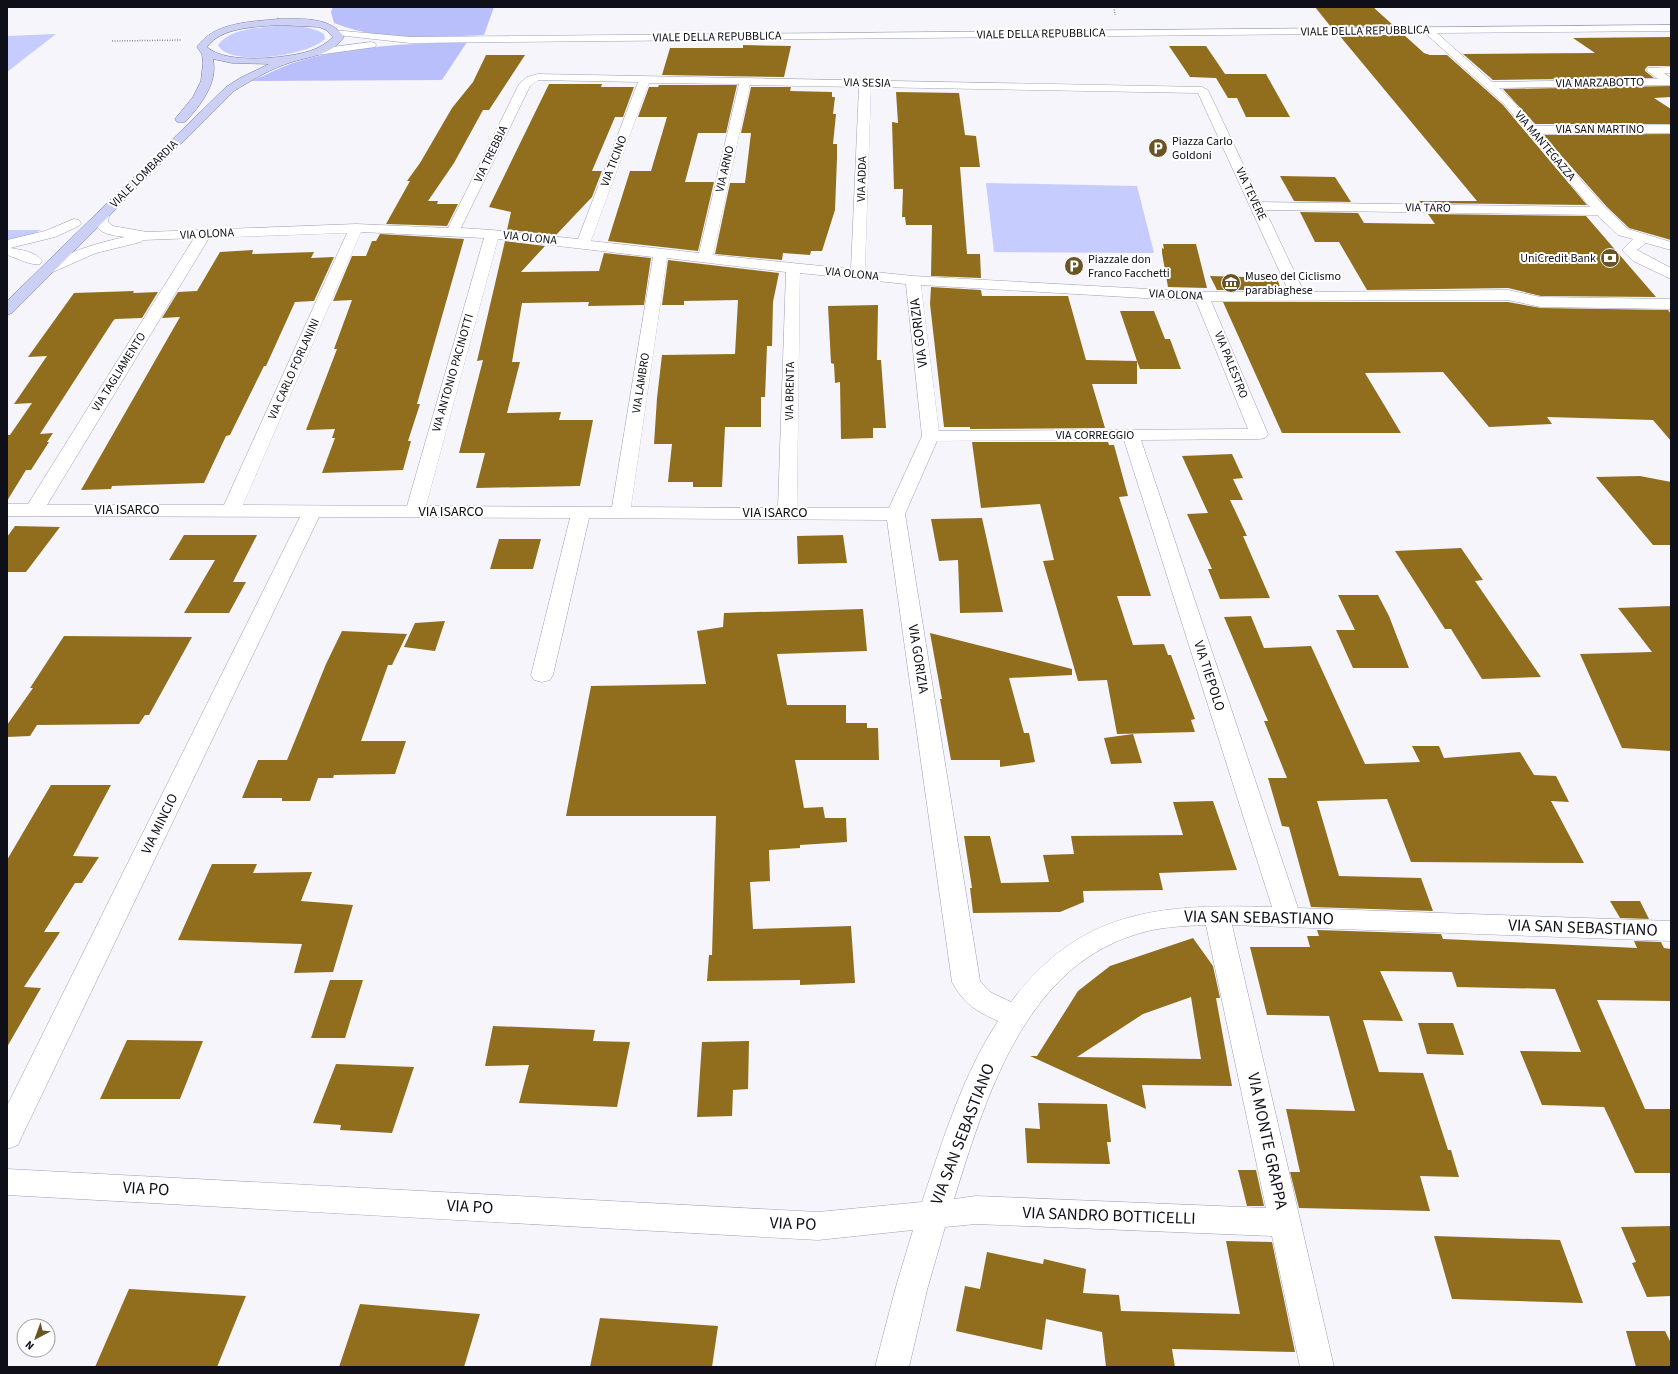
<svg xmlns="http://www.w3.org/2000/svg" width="1678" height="1374" font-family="'Source Sans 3',sans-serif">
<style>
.green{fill:#c6ccfd}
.forest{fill:#b9bffa}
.building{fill:#916e1d;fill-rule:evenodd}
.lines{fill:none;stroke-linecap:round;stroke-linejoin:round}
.minor-casing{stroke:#9ca0bb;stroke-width:1}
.major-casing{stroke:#7478a3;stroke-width:1}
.path{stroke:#8b8c93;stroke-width:1.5;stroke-dasharray:1 1.5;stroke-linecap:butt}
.minor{fill:#fff;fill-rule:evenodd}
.major{fill:#cdd0f5;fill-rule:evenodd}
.labels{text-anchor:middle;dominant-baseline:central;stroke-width:4;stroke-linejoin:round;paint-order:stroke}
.far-street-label{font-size:12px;fill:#0e0f18;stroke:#fff}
.far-poi-label{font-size:12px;fill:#0e0f18;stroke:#fff;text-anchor:start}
.street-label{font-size:14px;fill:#0e0f18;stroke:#fff}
.near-street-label{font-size:17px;fill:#0e0f18;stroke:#fff}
</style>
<rect width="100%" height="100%" fill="#f5f5fb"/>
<g class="green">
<path d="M275,26C292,26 309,25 324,34L325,39C310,55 229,68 218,45C230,29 257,28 275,26Z"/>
<polygon points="56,34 7,72 7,36"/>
<polygon points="986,183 1137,186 1154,253 994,252"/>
<polygon points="7,230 41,230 23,239 7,240"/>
</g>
<g class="forest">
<path d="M333,7H494L484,35C434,37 381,42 334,23L331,12Z"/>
<path d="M467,42L442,80L251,81C264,76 277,69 290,64C347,45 408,44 467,42Z"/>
</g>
<g class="building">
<polygon points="1315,7 1373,7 1394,26 1331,27"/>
<polygon points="1339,35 1404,35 1424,53 1430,55 1447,55 1503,105 1587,205 1421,203 1419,201 1477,201"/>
<polygon points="1671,37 1671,66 1648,66 1645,69 1645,71 1654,78 1493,80 1463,54 1595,53 1573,38"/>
<polygon points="743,45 791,46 784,77 662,75 670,48 743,48"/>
<polygon points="1169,46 1206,46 1225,74 1266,74 1290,117 1246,117 1237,98 1228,98 1216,78 1190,77"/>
<polygon points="486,55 525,55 489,110 483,110 454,163 428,201 438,201 437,204 458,204 447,226 386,224 410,181 407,181 420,163 452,108 473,82"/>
<polygon points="549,84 602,84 601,87 634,87 623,117 615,117 592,171 602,171 592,197 556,235 507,230 511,212 489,207"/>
<polygon points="659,85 737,85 726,133 698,133 685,182 714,182 698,251 608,241 630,171 651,171 667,117 638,117 649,87 658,87"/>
<polygon points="1671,86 1671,97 1654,98 1671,109 1671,124 1535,124 1503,89"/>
<polygon points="751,87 791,87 790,91 832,92 832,97 835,97 833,114 836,114 833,144 837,144 837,158 835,210 822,251 811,251 810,255 783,253 782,260 715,254 730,183 745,183 751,133 741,133"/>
<polygon points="896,92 959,93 965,135 976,136 980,167 960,167 967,254 980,254 981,278 931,276 932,225 906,225 905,217 902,217 903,189 894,189 892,122 898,123"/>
<polygon points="1671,134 1671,240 1629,228 1607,207 1543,135"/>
<polygon points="1280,176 1335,177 1351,202 1294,201"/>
<polygon points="1300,212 1358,213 1364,223 1435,224 1428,214 1586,216 1656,297 1541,296 1508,288 1367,290 1339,242 1315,242"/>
<polygon points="380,234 464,239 417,404 420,404 408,441 411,441 403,470 322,473 335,438 332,438 335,429 306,430 337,349 334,349 352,300 333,301 352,256 366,256 372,241 376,241"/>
<polygon points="505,241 545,246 521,272 599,271 604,253 651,258 644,305 588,306 589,302 522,303 512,362 520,362 507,413 561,412 559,420 593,420 580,486 476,488 485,453 459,453 483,360 477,361"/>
<polygon points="1163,244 1196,244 1207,288 1168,287 1162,253 1162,248 1164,249"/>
<polygon points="253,250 252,254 314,252 311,258 334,257 314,301 295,302 266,366 264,366 230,435 226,436 204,483 112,486 111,489 81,490 180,317 162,318 178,292 197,291 220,252"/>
<polygon points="668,260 779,273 773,302 772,346 767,346 765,397 761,397 761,427 725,427 722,487 693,487 693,482 668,482 672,444 654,444 657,398 662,355 735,354 738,300 684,301 684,305 662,305"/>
<polygon points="1210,276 1277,278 1281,290 1217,290"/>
<polygon points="931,287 981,290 982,296 1068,296 1086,360 1137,361 1120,311 1154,311 1165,339 1170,339 1181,369 1140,369 1137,361 1137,384 1092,384 1105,428 970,429 970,427 944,427 930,304"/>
<polygon points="134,291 133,293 158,292 142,318 115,319 113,321 40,434 53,433 47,442 49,442 31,470 26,470 7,501 7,435 10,435 32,403 14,404 47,356 28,357 74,293"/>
<polygon points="1223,302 1508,302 1541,308 1668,310 1671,314 1671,441 1653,420 1547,417 1552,424 1489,427 1443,372 1365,373 1401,433 1282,433"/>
<polygon points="878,305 877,360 881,360 886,428 873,428 873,438 841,439 840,382 835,383 834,364 831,363 828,306"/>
<polygon points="972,442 1108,442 1109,445 1114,445 1128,496 1119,497 1151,596 1117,596 1133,645 1164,644 1168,655 1171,655 1195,719 1191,720 1195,732 1117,734 1107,680 1078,681 1043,561 1054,560 1040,504 981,508"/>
<polygon points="1232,454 1243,478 1233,479 1243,500 1230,500 1247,536 1243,536 1270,598 1220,599 1208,569 1212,569 1187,514 1208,513 1182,456"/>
<polygon points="1640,476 1671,482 1671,545 1653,545 1596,477"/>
<polygon points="982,518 1003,612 960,613 958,560 939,561 931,519"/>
<polygon points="15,526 60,527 26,572 7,572 7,537"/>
<polygon points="184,535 257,535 233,582 246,582 229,613 184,613 215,560 169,560"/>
<polygon points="843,535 847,563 798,564 797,536"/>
<polygon points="499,539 541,539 533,569 490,569"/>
<polygon points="1461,548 1483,580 1475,581 1541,677 1482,679 1451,629 1445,629 1395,551"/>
<polygon points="1338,595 1378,595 1389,616 1409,668 1353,668 1336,630 1355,630"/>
<polygon points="1671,606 1671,751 1622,748 1580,654 1652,652 1618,608"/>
<polygon points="863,609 867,651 777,654 787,705 846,705 846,723 867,723 867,728 878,728 879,760 795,760 804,808 823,807 825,818 846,818 847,842 800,845 800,848 769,850 770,881 750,882 753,929 851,926 855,983 800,985 800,980 707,981 709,955 712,955 716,816 566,816 591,686 706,684 697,631 723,627 724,613"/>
<polygon points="1251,616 1264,648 1311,646 1365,764 1420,762 1412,746 1439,746 1444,758 1520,752 1534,775 1556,776 1569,802 1551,801 1584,863 1411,862 1387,799 1317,801 1339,876 1421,878 1433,911 1311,907 1289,827 1282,826 1268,778 1287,778 1264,721 1268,721 1224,617"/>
<polygon points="445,621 435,651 404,647 415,623"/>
<polygon points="342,631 407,634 392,665 388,665 361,741 406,741 395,774 334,775 333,778 318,778 310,801 282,801 282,798 242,798 258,760 287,760 326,664"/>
<polygon points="930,633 1072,669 1072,675 1009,678 1024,733 1029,733 1035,762 1000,767 1000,760 951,760 940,699 942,699"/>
<polygon points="64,636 192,637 149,715 145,715 139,724 37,725 30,736 7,737 7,725 33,688 30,688"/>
<polygon points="1133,734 1142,763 1111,764 1104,738"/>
<polygon points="51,785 111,785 73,856 99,857 82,883 75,883 44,932 60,932 24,987 41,988 7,1047 7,860"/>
<polygon points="1213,801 1237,870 1159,873 1163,890 1083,891 1084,902 1060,912 973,913 970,888 972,888 964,836 990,836 1001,883 1049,882 1043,855 1074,854 1071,836 1183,835 1173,802"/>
<polygon points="212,864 257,864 253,873 312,872 301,901 353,905 333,972 294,973 302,944 178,940"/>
<polygon points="1610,901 1640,901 1649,919 1620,918"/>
<polygon points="1317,930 1441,934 1443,939 1637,948 1634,941 1661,942 1664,948 1671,949 1671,1001 1597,1000 1645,1109 1671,1109 1671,1173 1635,1173 1604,1107 1542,1105 1520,1051 1581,1052 1555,989 1457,987 1452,972 1380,971 1403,1021 1363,1020 1379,1072 1423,1073 1448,1150 1451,1150 1459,1177 1420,1176 1430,1211 1299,1208 1290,1172 1300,1172 1286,1109 1355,1111 1329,1016 1267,1015 1250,947 1310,947 1307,936 1319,936"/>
<path d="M1193,938L1213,966L1220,998H1216L1232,1086L1142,1085L1146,1109L1030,1056H1037L1078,991L1110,966ZM1191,997L1201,1059L1077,1057L1143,1014Z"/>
<polygon points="330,980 363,980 345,1038 311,1038"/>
<polygon points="1418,1023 1453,1023 1464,1055 1427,1054"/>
<polygon points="493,1026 595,1030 593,1041 630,1042 617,1107 519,1103 529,1065 485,1066"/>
<polygon points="127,1040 203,1041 180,1099 100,1099"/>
<polygon points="749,1041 748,1089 733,1090 732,1116 697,1117 702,1042"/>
<polygon points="336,1064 414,1067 392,1133 340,1130 341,1125 313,1123"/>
<polygon points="1038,1103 1107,1104 1111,1142 1107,1142 1110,1164 1027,1163 1025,1128 1040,1129"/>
<polygon points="1238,1170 1256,1170 1264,1206 1247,1206"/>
<polygon points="1671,1226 1671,1296 1647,1297 1632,1263 1636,1262 1621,1227"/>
<polygon points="1434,1236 1560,1240 1583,1303 1452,1299"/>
<polygon points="1226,1241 1272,1242 1295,1352 1172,1349 1175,1367 1106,1367 1102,1332 1046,1319 1042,1350 956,1331 965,1286 980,1289 987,1252 1043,1264 1044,1259 1086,1269 1083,1293 1119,1295 1121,1311 1240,1314"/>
<polygon points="129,1289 246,1296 217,1367 95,1367"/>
<polygon points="360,1304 480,1314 464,1367 339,1367"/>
<polygon points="600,1318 718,1326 712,1367 590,1367"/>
<polygon points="1626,1331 1665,1331 1671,1343 1671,1367 1636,1367"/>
</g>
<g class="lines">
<g class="minor-casing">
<g id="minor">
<path d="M1671,25V31L1437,33L1492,82L1658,79L1646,70L1648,68L1671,67V73H1664L1671,78L1670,85L1499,88L1512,100L1534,126L1671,125V133L1540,134L1606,208L1628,229L1671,242V250L1646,243L1637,250L1671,268V279L1633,261L1622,250L1633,239L1618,235L1597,215L1265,210L1304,292L1508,290L1541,297L1671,299V309L1541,307L1508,300L1211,301L1268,434L1265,438L1259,439L1141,440L1298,908L1671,921V941L1232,925L1334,1367H1300L1272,1236L976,1224L945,1227L927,1290L909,1367H875L895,1290L913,1230L818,1240L7,1195V1169L818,1212L922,1202C943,1140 962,1076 998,1021C976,1011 964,1004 952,982L887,520L589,518L553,675L550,680L542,682L534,680L531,675L570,518L319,517L22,1136L18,1145L7,1149V1106L300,517L7,516V504H28L194,238L143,240L141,242L96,253L53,272H43L41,269L43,266C69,252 96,243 125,237C112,235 100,235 94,222L97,213H107L109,216L108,222L113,226L147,232L356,224L448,228L519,84L527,77L538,74L1202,87L1208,90L1261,202L1590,207L1504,104L1425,33L410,43L337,35L333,34L332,32L333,30L410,37ZM538,80L638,82L578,239L492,230L461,228L530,86ZM649,83L739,84L699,253L591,241ZM750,85L859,87L851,269L713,255ZM871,87L1198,93L1289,292H1202L913,276L865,271ZM361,232L484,238L407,506L243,505ZM347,233L224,505H47L209,238ZM498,239L653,257L612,507L426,506ZM667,258L786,272L778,508L631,507ZM800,273L906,284L922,436L889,508H797ZM921,285L1196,301L1248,429L939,431ZM1124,440L1272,907C1163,904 1081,908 1011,1002L990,992L980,981L905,514L937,441ZM1206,925L1266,1208L976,1196L954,1199C985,1100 1023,970 1134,935C1157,927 1182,926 1206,925Z"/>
<polygon points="371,42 375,43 376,45 375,47 317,55 312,52 317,49"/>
<path d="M74,219L79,220L81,223L79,226L55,237L10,248C21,250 35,251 42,261L40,264C31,266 17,258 7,255V240L45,231Z"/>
</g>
</g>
<g class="major-casing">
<path id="major" d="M278,19C301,19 330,16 344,37C331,55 312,56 292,62C272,68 252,80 234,91L12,313L7,315V301L226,87L240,78L269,64L232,63L213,59C218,83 201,105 185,122H177L175,119L193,97L201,81L203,63L202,54L197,47C214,22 250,22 278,19ZM278,25L319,27L326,30L333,37C327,43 319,48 310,51C287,58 226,65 207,47C221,27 256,27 278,25Z"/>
</g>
<g class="path">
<polyline points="1114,7 1115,15"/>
<polyline points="112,41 182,40"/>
</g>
<use href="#minor" class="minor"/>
<use href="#major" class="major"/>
</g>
<defs>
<g id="parking-disc" transform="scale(1)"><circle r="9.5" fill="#6b5424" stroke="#fff"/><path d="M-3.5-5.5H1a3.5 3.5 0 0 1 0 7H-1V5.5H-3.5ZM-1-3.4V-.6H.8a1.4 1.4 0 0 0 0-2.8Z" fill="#fff"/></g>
<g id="bank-disc" transform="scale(1)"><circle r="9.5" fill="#6b5424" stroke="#fff"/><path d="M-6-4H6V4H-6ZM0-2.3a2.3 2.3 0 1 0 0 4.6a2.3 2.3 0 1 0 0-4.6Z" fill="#fff"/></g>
<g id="museum-disc" transform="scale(1)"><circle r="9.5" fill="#6b5424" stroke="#fff"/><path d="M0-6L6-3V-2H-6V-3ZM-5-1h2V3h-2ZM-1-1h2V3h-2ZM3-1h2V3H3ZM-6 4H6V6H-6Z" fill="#fff"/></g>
</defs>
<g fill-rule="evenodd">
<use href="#parking-disc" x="1158" y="148"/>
<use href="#bank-disc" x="1610" y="258"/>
<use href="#parking-disc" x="1074" y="266"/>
<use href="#museum-disc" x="1231" y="283"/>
</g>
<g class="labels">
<g class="far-street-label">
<text transform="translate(1365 31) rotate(-1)">VIALE DELLA REPUBBLICA</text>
<text transform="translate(1041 34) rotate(-1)">VIALE DELLA REPUBBLICA</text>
<text transform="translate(717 37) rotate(-1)">VIALE DELLA REPUBBLICA</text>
<text transform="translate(867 83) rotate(1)">VIA SESIA</text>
<text transform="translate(1600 83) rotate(-1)">VIA MARZABOTTO</text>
<text x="1600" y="129">VIA SAN MARTINO</text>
<text transform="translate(1545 146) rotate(50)">VIA MANTEGAZZA</text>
<text transform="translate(491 154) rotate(-64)">VIA TREBBIA</text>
<text transform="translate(614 161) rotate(-69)">VIA TICINO</text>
<text transform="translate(725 169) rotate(-77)">VIA ARNO</text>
<text transform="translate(144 174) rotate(-45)">VIALE LOMBARDIA</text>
<text transform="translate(862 179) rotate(-88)">VIA ADDA</text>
<text transform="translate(1251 194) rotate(65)">VIA TEVERE</text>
<text transform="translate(1428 208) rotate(1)">VIA TARO</text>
<text transform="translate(207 234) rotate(-3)">VIA OLONA</text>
<text transform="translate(530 238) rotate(6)">VIA OLONA</text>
<text transform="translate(852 274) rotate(6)">VIA OLONA</text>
<text transform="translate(1176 295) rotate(3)">VIA OLONA</text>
<text transform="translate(1231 365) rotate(68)">VIA PALESTRO</text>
<text transform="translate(294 369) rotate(-66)">VIA CARLO FORLANINI</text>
<text transform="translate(119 372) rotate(-58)">VIA TAGLIAMENTO</text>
<text transform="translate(453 373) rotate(-74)">VIA ANTONIO PACINOTTI</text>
<text transform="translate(641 383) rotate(-81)">VIA LAMBRO</text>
<text transform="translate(790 391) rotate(-89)">VIA BRENTA</text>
<text x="1095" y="435">VIA CORREGGIO</text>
</g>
<g class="far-poi-label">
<text x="1172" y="141">Piazza Carlo<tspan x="1172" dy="14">Goldoni</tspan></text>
<text x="1596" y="258" text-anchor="end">UniCredit Bank</text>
<text x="1088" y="259">Piazzale don<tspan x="1088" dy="14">Franco Facchetti</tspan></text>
<text x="1245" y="276">Museo del Ciclismo<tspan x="1245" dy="14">parabiaghese</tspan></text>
</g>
<g class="street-label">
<text transform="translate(919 333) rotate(-97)">VIA GORIZIA</text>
<text x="127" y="510">VIA ISARCO</text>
<text x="451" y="512">VIA ISARCO</text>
<text x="775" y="513">VIA ISARCO</text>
<text transform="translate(918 659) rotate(81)">VIA GORIZIA</text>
<text transform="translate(1209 676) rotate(72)">VIA TIEPOLO</text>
<text transform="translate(160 824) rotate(-64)">VIA MINCIO</text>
</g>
<g class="near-street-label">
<text transform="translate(1259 918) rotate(1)">VIA SAN SEBASTIANO</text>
<text transform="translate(1583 928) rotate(2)">VIA SAN SEBASTIANO</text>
<text transform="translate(963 1134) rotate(-69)">VIA SAN SEBASTIANO</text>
<text transform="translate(1267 1141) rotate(78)">VIA MONTE GRAPPA</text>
<text transform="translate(146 1189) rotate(3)">VIA PO</text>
<text transform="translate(470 1207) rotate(3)">VIA PO</text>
<text transform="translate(1109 1216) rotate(2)">VIA SANDRO BOTTICELLI</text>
<text transform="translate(793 1224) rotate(2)">VIA PO</text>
</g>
</g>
<rect width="1678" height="1374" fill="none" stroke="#0e0f18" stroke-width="16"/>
<g transform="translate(36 1338) rotate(221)"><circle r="19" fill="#ffffff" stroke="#9f9fa3"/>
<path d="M0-3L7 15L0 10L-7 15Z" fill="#6b5424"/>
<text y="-6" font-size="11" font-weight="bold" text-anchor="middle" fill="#0e0f18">N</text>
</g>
</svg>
